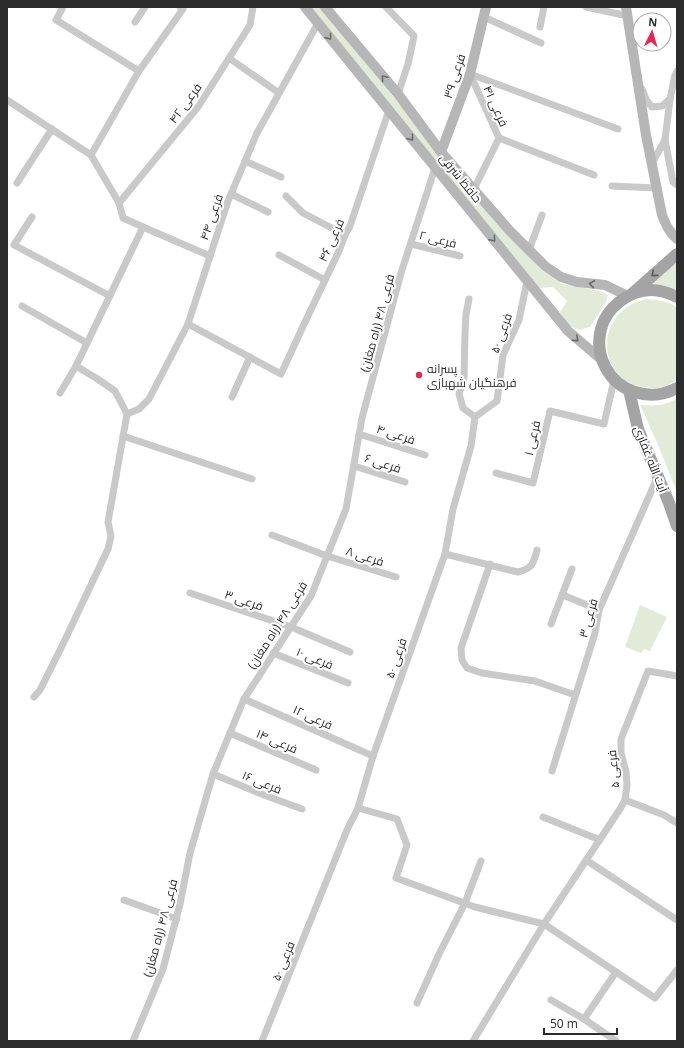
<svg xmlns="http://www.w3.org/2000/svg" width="684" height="1048" font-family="'Open Sans',Cairo,sans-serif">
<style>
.green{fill:#e4ead8}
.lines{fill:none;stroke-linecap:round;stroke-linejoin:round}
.street{stroke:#c9c9c9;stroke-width:7}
.secondary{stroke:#b6b6b6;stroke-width:10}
.primary{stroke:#a4a4a4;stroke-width:12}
.oneway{stroke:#6a6a6a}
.oneway2{stroke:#5c5c5c}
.poi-dot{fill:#e72952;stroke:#fff;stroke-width:1.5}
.labels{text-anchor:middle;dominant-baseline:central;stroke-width:4;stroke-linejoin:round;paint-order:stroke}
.street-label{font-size:12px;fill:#2c2c2c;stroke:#fff}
.poi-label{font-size:12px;fill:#2c2c2c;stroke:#fff;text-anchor:start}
</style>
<rect width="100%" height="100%" fill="#fff"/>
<g class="green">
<polygon points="311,7 320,7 408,115 540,269 562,284 600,291 608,295 606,302 590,327 580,330 568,325 560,312 567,301 553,287 539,288"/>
<polygon points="677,261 677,295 651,282"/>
<path d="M646,299C657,300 668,300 677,308V380C673,382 670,384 666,386C659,389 650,388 642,387C600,379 595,323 632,304C636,301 642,301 646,299Z"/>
<path d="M677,398V492L659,447L640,405C653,406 666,406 677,398Z"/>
<polygon points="640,605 667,617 650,651 644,649 641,653 625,647"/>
</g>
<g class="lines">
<g class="street">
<polyline points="63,7 56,20 139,71"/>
<polyline points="386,7 414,36 408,64 398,94"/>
<polyline points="586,7 628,16"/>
<polyline points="484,17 541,43"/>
<polyline points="135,22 145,7"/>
<polyline points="540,27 544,7"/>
<polyline points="229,58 279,93"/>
<polyline points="470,74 618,129"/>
<polyline points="470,74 499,138 474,189"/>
<polyline points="642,89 647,101 652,107 662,106 670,99"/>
<polyline points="7,100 91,155 119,203 123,218 143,227 210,256"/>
<polyline points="499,138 594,175"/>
<polyline points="665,140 673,182 677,185"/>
<polyline points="91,155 139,71 183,9 180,7"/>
<polyline points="245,161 281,177"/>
<polyline points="652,163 665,140 670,99 675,75 677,71"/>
<polyline points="17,183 52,129"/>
<polyline points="612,186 656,188"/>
<polyline points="231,194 268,212"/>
<polyline points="286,196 303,213 345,235"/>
<polyline points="119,203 198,107 250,25 253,7"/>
<polyline points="32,217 14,245 110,296"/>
<polyline points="411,244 460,256"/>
<polyline points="529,250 542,215"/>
<polyline points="279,255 325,280"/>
<polyline points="469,299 466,314 465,332 464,379 459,394 463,408 475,417"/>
<polyline points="22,306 87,343"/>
<polyline points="188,324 281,374 305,322 339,251 345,235 350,226 389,110"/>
<polyline points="60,393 76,366 143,227"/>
<polyline points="232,397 250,357"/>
<polyline points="127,414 139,409 149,399 188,324 228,201 257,133 318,23"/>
<polyline points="359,434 425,455"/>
<polyline points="123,436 252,479"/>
<polyline points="354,466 405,482"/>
<polyline points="496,473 533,483 550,411 604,424 614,380"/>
<polyline points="272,535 327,556 396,577"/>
<path d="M445,554L518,572C533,568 533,564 537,550"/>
<polyline points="490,564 461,648 462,660 467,668 482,673 535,681 575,695"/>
<polyline points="190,593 291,627 350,652"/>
<polyline points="563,595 599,610"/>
<polyline points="551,624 572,569"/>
<polyline points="273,653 348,683"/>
<polyline points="34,697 40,690 62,646 108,549 111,536 108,522 127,414 115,391 96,378 76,366"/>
<polyline points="244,699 373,756"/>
<polyline points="230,733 316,770"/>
<polyline points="552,771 595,633 599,610 658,476"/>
<polyline points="213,774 264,795 302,809"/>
<polyline points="625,800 664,815 677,823"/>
<polyline points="358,808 397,819 407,845 396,878 475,907 544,924 655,998 677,970"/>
<polyline points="543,817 600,840"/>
<polyline points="586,860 677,920"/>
<polyline points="124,900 177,919"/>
<polyline points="551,1000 584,1019 616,1041"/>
<polyline points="417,1003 439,954 465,903 481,861"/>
<polyline points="584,1019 616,972"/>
<polyline points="133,1041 163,969 180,904 190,853 213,774 244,699 311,596 346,509 362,418 401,273 435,168"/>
<polyline points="262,1041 347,830 358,808 373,756 445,554 453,509 471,446 475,417 497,401 503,355 519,320 527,281"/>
<polyline points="473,1041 544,924 620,809 625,800 627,785 626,772 621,753 621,739 625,729 648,671 677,676"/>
</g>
<g class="secondary">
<polyline points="305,7 568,331 602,360"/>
<polyline points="325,7 398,94 441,152 509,230 545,266 561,277 577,282 605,285 628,296"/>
<path d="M626,7L646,135L662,215C666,225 669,232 677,239"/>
<polyline points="441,152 470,74 486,7"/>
</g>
<g class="primary">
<polyline points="633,293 677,254"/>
<path d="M677,297C669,293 660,290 651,290C629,290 606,308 601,329C594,356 609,384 635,392C650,397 664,395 677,388"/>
<polyline points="629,390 638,429 669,503 677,526"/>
</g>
</g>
<defs><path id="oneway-chevron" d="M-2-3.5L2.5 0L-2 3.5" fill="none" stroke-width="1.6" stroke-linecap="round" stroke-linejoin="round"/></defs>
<g class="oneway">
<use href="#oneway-chevron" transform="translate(329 37) rotate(51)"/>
<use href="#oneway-chevron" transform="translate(384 78) rotate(-130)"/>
<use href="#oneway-chevron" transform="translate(411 138) rotate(51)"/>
<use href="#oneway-chevron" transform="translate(493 239) rotate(51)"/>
<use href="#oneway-chevron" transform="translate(592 284) rotate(-172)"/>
<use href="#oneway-chevron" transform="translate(576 339) rotate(41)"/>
</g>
<use class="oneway2" href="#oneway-chevron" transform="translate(654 274) rotate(139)"/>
<circle class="poi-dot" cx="419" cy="375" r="4"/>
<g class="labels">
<g class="street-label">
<text transform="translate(454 76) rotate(-72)">فرعی ۳۹</text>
<text transform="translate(185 103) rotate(-54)">فرعی ۴۲</text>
<text transform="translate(496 106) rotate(66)">فرعی ۴۱</text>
<text transform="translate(461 178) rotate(51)">حافظ شرقی</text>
<text transform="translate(211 217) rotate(-71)">فرعی ۴۴</text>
<text transform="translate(438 239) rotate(14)">فرعی ۲</text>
<text transform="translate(331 240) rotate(-66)">فرعی ۴۶</text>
<text transform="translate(377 323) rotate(-75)">فرعی ۴۸ (راه مغان)</text>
<text transform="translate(501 333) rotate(-70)">فرعی ۵۰</text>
<text transform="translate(396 434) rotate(18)">فرعی ۴</text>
<text transform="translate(532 438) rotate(-77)">فرعی ۱</text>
<text transform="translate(651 459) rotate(68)">آیت الله غفاری</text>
<text transform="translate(383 463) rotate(18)">فرعی ۶</text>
<text transform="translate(365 556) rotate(18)">فرعی ۸</text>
<text transform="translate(244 600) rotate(19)">فرعی ۳</text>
<text transform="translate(588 618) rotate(-74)">فرعی ۳</text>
<text transform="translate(277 625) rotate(-58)">فرعی ۴۸ (راه مغان)</text>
<text transform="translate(315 658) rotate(22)">فرعی ۱۰</text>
<text transform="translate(396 658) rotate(-71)">فرعی ۵۰</text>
<text transform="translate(313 717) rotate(24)">فرعی ۱۲</text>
<text transform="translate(277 741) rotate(23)">فرعی ۱۴</text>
<text transform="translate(613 769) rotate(-95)">فرعی ۵</text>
<text transform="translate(262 782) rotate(22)">فرعی ۱۶</text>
<text transform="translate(160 928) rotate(-75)">فرعی ۴۸ (راه مغان)</text>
<text transform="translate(283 961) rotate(-68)">فرعی ۵۰</text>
</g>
<g class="poi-label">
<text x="427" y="368">پسرانه<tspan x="427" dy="14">فرهنگیان شهبازی</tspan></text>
</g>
</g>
<rect width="684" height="1048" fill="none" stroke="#2c2c2c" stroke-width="16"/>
<g transform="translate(652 32) rotate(5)"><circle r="19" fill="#ffffff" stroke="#ababab"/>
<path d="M0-3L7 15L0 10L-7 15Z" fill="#e72952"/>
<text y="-6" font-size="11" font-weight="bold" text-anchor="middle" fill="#2c2c2c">N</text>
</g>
<path d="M544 1028v6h73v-6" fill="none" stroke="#2c2c2c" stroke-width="2"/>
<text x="550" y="1028" font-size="12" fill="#2c2c2c" stroke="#ffffff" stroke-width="3" paint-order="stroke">50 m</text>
</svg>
